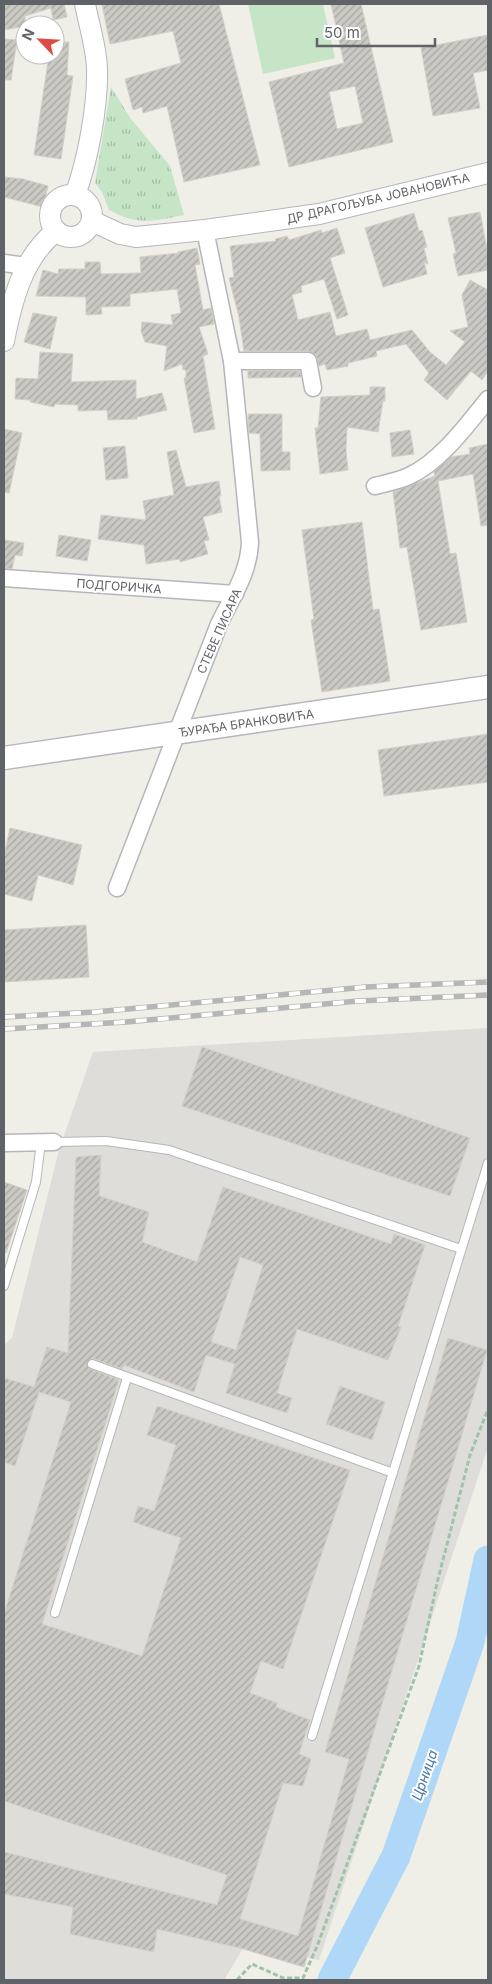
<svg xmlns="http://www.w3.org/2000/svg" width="492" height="1984" font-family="Inter,sans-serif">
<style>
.industrial{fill:#deddd9}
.grass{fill:url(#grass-tufts)}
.pitch{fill:#c6e4c6}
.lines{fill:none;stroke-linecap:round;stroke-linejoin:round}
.river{stroke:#afd8f8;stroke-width:29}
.building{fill:url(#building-hatch);stroke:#d4cfc6;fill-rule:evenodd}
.service-casing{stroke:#b4b7ba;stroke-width:10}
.minor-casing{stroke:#b4b7ba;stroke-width:19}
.tertiary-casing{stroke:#b4b7ba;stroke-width:22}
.secondary-casing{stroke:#b3b6ba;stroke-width:25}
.path{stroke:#9ec3a8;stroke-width:3;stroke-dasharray:5 2.5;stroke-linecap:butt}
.service{stroke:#fff;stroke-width:8}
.minor{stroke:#fff;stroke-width:16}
.tertiary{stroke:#fff;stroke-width:20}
.secondary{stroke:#fff;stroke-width:22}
.rail-casing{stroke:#b5b6b6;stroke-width:5.5}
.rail{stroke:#fff;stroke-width:4;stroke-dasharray:11;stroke-linecap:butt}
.labels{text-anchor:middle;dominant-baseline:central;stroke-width:4;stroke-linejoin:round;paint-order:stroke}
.street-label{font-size:12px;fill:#5f6266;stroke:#fff}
.water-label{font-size:14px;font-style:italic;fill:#4c79a9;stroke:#fff}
</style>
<defs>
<pattern id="grass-tufts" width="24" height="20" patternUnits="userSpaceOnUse" patternTransform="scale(1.25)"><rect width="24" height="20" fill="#c6e4c6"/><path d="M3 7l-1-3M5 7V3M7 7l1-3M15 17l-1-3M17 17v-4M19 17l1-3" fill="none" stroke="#a4bca5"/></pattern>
<pattern id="building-hatch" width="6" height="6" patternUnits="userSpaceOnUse" patternTransform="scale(1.25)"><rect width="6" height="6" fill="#cbc9c4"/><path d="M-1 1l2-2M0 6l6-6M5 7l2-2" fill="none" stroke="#a8a7a3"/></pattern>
</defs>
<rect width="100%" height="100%" fill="#efeee7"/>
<polygon class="industrial" points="488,1028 488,1447 319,1960 245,1945 224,1980 4,1980 4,1345 12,1338 59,1150 93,1052"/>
<path class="grass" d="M111,87L131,119L170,166L184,215C153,221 138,226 109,210L102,192L95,183Z"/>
<polygon class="pitch" points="248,4 323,4 335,58 263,74"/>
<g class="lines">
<polyline class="river" points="332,1980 396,1856 470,1642 488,1560"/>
</g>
<g class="building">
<polygon points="4,4 64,4 67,17 53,20 51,8 25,16 25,26 4,30"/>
<polygon points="102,4 219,4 260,165 184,182 167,106 143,113 142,107 133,110 125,79 181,63 173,31 110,44"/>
<path d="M331,4H361L393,142L289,167L269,82L344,63ZM355,86L363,123L337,129L329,92Z"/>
<polygon points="488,35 488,70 473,73 480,108 433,116 421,48"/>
<polygon points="4,39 17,40 11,80 4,80"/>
<polygon points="55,42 69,42 67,75 73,76 61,159 34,155 49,55 55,55"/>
<polygon points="4,177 23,179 48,186 43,207 4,197"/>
<polygon points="480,212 488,255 488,270 458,276 453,254 456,253 448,218"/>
<polygon points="414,213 419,231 422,230 427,247 424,248 428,264 424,262 427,274 383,287 365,228"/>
<polygon points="337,228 345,253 330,258 348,315 337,319 324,279 301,286 302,292 292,295 298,320 330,312 336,336 367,329 370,340 412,330 430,352 446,365 465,342 450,331 468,327 462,295 470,280 488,290 488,371 482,380 471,371 447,400 424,380 429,373 406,344 376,351 377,356 348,363 348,366 327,370 325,364 319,366 316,355 308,351 244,351 239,317 229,278 234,277 230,246 276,241 275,239 287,236 289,240 321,230 322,233"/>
<polygon points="197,248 200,264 195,265 203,310 211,308 214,324 199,327 208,354 203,356 215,429 194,433 184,378 186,378 186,370 183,370 182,364 164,371 167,346 145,342 141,331 142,322 173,325 171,315 181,313 177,289 130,294 130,306 101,307 102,314 86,315 86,297 36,296 43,270 58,274 59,269 85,269 85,262 100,262 101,274 141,273 140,257 179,253 178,252"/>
<polygon points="33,313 57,317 50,349 24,342"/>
<polygon points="40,352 73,354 71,382 136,380 136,399 162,393 167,410 137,417 137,419 108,420 107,410 78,411 78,405 55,404 54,407 30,402 30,400 15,399 16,378 38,379"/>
<polygon points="248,371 300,371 301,377 248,378"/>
<polygon points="370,387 385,387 385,401 383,401 378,432 347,427 346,450 348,470 320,474 315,428 318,428 321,397 370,395"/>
<polygon points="248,414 282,414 282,452 290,452 290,470 261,471 260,434 249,433"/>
<polygon points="4,429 22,433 9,493 4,492"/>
<polygon points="410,430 414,454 392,457 390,433"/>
<polygon points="488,444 488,525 481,526 473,474 438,481 450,554 456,553 467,622 421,630 407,547 400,548 393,492 435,476 434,472 451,457 470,454 469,448"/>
<polygon points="125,446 128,478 106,480 103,448"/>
<polygon points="176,450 186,487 219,481 221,496 219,496 222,512 203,517 209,540 204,541 208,554 180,562 180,559 146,564 144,545 98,539 101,515 146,520 143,501 174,495 167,452"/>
<polygon points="362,522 373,610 379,609 390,681 322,692 311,620 314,619 302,530"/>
<polygon points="59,535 91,540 87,561 56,556"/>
<polygon points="4,540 24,543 22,556 15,555 12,569 4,568"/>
<polygon points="488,734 488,782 384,796 378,750"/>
<polygon points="10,828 82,845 73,885 38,875 32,901 4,894 4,856"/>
<polygon points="86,925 89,977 4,982 4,930"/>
<polygon points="202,1047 470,1138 450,1196 182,1106"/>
<path d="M101,1155L99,1196L149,1212L142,1242L197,1262L223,1187L391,1244L394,1234L425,1245L398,1326L401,1327L388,1360L297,1329L277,1393L292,1398L287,1413L226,1393L235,1364L206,1355L194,1392L124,1365L122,1369L92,1358L87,1363L90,1369L119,1380L42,1624L142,1656L181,1538L133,1522L138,1506L154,1511L176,1445L147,1435L157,1406L350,1470L283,1669L261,1661L250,1693L277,1703L276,1707L310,1720L299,1754L311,1759L303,1786L283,1783L240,1919L298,1936L349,1759L325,1752L448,1338L487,1350L304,1967L240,1948L157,1929L154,1952L70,1934L73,1907L4,1894V1852L217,1905L227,1875L4,1801V1614L71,1402L39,1392L15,1466L4,1462V1378L34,1387L47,1347L68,1353L76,1157ZM240,1257L263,1265L236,1350L211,1342Z"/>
<polygon points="4,1182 27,1190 6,1253 4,1253"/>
<polygon points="340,1386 385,1402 372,1440 326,1424"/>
</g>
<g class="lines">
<g class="service-casing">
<g id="service">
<polyline points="54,1142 106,1141 169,1150 461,1249"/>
<polyline points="4,1286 36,1182 41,1142"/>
<polyline points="92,1364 393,1473"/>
<polyline points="55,1613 127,1378"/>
<polyline points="312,1736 488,1163"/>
</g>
</g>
<g class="minor-casing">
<g id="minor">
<polyline points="4,263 26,266"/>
<polyline points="232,361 308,361 313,388"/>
<path d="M375,486C386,483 398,481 409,476C440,462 467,425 488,399"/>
<polyline points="4,578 235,594"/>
<path d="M117,888L219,624C232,597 249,573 250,542L232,361L205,230"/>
<polyline points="4,1143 54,1142"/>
</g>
</g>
<g class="tertiary-casing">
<g id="tertiary">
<circle cx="71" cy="216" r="21"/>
<path d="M75,195C88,160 98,106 97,68C96,46 89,25 85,4"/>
<polyline points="92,221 120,234 136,237 205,230 319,214 488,173"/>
<path d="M4,341C12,300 23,257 56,231"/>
</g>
</g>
<g class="secondary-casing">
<polyline id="secondary" points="4,758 488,687"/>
</g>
<polyline class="path" points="237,1980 252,1964 283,1978 303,1978 318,1944 419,1666 437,1583 470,1455 488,1409"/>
<use href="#service" class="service"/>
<use href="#minor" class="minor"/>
<use href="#tertiary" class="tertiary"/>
<use href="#secondary" class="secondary"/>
<g class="rail-casing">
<g id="rail">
<polyline points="4,1017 95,1012 366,987 488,982"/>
<polyline points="4,1029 126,1022 358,1001 488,995"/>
</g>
</g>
<use href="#rail" class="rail"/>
</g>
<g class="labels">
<g class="street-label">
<text transform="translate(378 198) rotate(-13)">ДР ДРАГОЉУБА ЈОВАНОВИЋА</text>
<text transform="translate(119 586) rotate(4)">ПОДГОРИЧКА</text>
<text transform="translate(219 631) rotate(-66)">СТЕВЕ ПИСАРА</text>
<text transform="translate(246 723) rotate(-8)">ЂУРАЂА БРАНКОВИЋА</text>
</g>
<g class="water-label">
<text transform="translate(424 1775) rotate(-71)">Црница</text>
</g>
</g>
<rect width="492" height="1984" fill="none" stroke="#5f6266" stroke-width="10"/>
<g transform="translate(40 40) rotate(295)"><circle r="24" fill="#ffffff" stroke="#bfc0c2"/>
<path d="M0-4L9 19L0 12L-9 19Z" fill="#db4d42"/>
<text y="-8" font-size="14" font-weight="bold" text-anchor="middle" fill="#5f6266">N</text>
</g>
<path d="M317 38v8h118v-8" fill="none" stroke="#5f6266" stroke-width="2.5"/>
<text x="324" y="38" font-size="15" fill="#5f6266" stroke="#ffffff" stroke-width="4" paint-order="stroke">50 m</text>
</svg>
